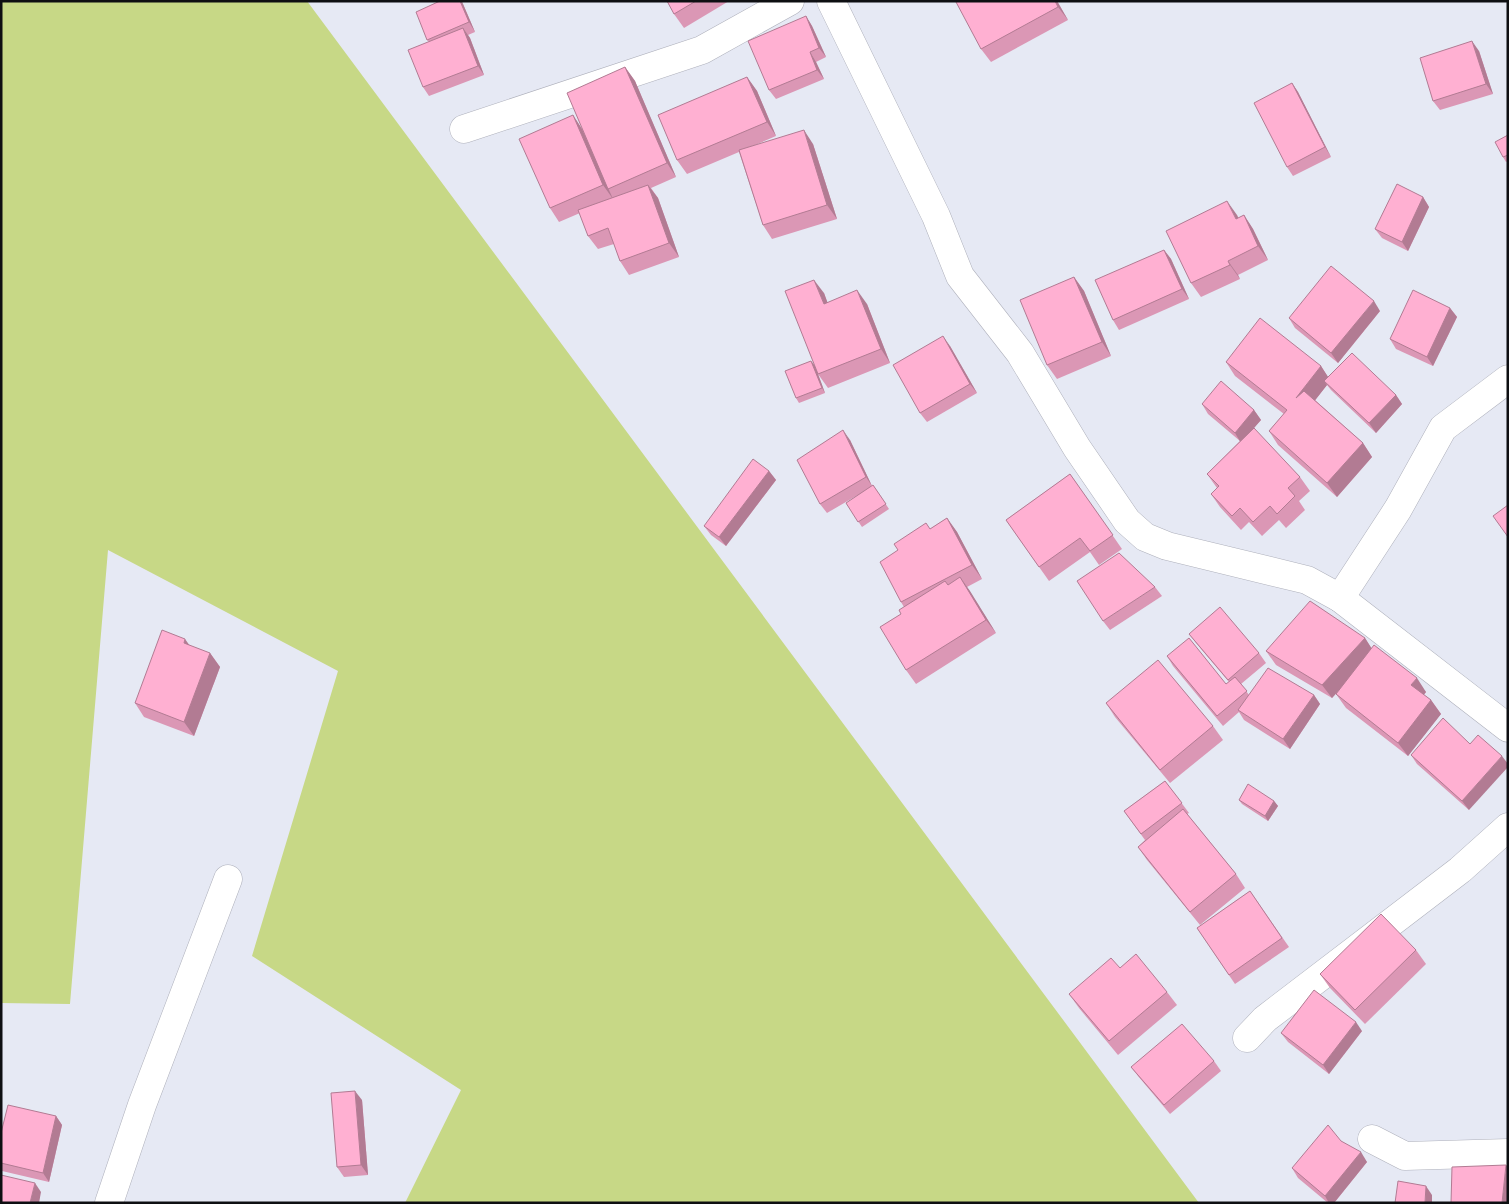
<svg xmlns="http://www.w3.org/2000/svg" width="1509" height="1204" font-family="'Playfair Display',serif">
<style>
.green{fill:#c7d886}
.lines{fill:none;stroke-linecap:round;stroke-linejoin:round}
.minor-casing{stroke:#aeb0bb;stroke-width:29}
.minor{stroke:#fff;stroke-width:28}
.wall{fill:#db97b5}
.shaded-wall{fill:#b27b93}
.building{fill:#ffb0d2;stroke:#b27b93}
</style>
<rect width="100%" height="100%" fill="#e6e9f4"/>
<polygon class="green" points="1,1 307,1 1199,1203 405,1203 461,1090 252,956 338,671 108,550 70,1004 1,1003"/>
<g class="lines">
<g class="minor-casing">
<g id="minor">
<polyline points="831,1 936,216 960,276 1020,353 1077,448 1127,521 1145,537 1167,546 1307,580 1340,598 1508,728"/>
<polyline points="464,129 702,50 790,1"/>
<polyline points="1340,598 1398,509 1443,428 1508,379"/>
<polyline points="1247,1038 1265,1019 1460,870 1508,827"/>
<polyline points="1372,1139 1405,1156 1508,1153"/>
<polyline points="109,1203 142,1105 228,879"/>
</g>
</g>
<use href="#minor" class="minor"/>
</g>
<g class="wall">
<polygon points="667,1 729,1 684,28 674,14"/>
<polygon points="957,1 1057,1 1068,20 991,62 981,49"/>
<polygon points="463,4 475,32 468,35 470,38 484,75 429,96 423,87 429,42 427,40"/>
<polygon points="806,16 812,26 826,57 816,62 824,79 776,99 769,90"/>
<polygon points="1479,51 1493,94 1440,110 1433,101"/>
<polygon points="625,67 635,81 676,177 651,188 658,198 679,257 629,275 620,261 614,244 598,249 588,236 580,213 559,222 550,208 573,115 582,129"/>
<polygon points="747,77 757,91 776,136 753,146 813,144 837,219 772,239 763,225 739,152 687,174 677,160"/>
<polygon points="1292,83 1298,92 1331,157 1293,176 1287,167"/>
<polygon points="1508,135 1508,161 1506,162 1503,157"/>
<polygon points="1423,197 1429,207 1408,251 1382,238 1375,229"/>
<polygon points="1237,215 1238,218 1244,215 1253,229 1268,260 1238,275 1240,279 1201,297 1191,283"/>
<polygon points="1164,250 1171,259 1189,299 1119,330 1113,320"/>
<polygon points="1074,277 1084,291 1111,356 1057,379 1047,365"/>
<polygon points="824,293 827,302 867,304 890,363 828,388 818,374"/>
<polygon points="1450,308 1457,317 1433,366 1396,349 1390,339"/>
<polygon points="1380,311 1338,363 1295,328 1289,318"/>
<polygon points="950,346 977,393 927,422 920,413"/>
<polygon points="811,361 815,366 825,393 799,403 796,398"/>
<polygon points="1226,362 1321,366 1328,377 1396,395 1402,404 1376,433 1331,390 1327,385 1315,400 1363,443 1372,457 1337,497 1278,445 1269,431 1284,414 1235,376"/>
<polygon points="1202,404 1254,410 1261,420 1251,431 1300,477 1310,491 1299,501 1305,510 1286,528 1279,520 1262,536 1249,522 1241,530 1220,507 1211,494 1217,488 1207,474 1240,441 1208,414"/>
<polygon points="850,440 872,486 873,485 889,509 862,527 846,503 863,492 827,513 820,504"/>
<polygon points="769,471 776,480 726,546 711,535 704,526"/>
<polygon points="1070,474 1122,549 1099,565 1090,552 1049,581 1006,520"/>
<polygon points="947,518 957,532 982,579 967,587 996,633 916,684 906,670 901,614 904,607 901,602 898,550"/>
<polygon points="1155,587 1162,596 1110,630 1103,621"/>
<polygon points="1189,634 1259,653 1266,663 1241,684 1249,695 1314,695 1320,704 1290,749 1244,720 1239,712 1223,726 1173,666 1167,656 1226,684 1229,682 1196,643"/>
<polygon points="1365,638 1371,648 1426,692 1424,695 1431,700 1441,714 1408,756 1346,708 1336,694 1339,690 1332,698 1276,665 1266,651"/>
<polygon points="210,653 220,667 194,736 144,717 135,703"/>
<polygon points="1106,703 1213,726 1223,740 1170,783 1115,717"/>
<polygon points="1470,744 1469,810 1417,764 1411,755"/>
<polygon points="1165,781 1189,813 1187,814 1236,874 1245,888 1200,925 1147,860 1138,847 1145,840 1124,811"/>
<polygon points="1239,800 1274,801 1278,806 1268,821 1242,804"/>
<polygon points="1250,891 1289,947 1235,984 1197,928"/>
<polygon points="1416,950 1426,964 1365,1024 1330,988 1320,974"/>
<polygon points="1120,968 1167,992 1177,1005 1118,1055 1079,1008 1069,994"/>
<polygon points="1362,1031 1329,1074 1288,1042 1281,1033"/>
<polygon points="1214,1061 1221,1071 1170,1114 1138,1076 1131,1067"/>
<polygon points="362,1100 368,1175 344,1177 337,1167"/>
<polygon points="56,1116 62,1125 49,1182 2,1171 1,1133"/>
<polygon points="1341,1141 1367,1162 1334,1203 1328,1203 1298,1178 1292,1168"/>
</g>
<g class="shaded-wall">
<polygon points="460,1 462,1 463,4 475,32 469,22"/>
<polygon points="1055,1 1057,1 1068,20 1058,7"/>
<polygon points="806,16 812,26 826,57 819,48"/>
<polygon points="463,28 470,38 484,75 478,66"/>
<polygon points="1472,41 1479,51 1493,94 1486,84"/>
<polygon points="810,52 816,62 824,79 817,70"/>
<polygon points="625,67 635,81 676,177 667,163"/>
<polygon points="747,77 757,91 776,136 767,122"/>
<polygon points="1292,83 1298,92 1331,157 1325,147"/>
<polygon points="573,115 582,129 613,199 603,185"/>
<polygon points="804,130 813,144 837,219 827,205"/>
<polygon points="648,185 658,198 679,257 669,243"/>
<polygon points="1423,197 1429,207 1408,251 1402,242"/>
<polygon points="1227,201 1237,215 1245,233 1236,219"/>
<polygon points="1244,215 1253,229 1268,260 1258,246"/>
<polygon points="1164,250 1171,259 1189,299 1182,289"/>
<polygon points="1228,261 1238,275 1240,279 1230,265"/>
<polygon points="1074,277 1084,291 1111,356 1102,342"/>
<polygon points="814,280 824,293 833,317 824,304"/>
<polygon points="857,290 867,304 890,363 881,349"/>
<polygon points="1374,301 1380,311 1338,363 1331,353"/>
<polygon points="1450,308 1457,317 1433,366 1427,357"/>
<polygon points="943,336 950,346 977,393 970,384"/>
<polygon points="811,361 815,366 825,393 822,388"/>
<polygon points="1321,366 1330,380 1324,381 1327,385 1306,412 1296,398"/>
<polygon points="1396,395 1402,404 1376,433 1369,423"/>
<polygon points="1254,410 1261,420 1241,443 1235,433"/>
<polygon points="843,430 850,440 872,486 866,477"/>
<polygon points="1363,443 1372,457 1337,497 1327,483"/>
<polygon points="769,471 776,480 726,546 719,537"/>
<polygon points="947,518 957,532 982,579 972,565"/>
<polygon points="960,577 970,591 996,633 986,620"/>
<polygon points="1365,638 1374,652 1332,698 1322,685"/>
<polygon points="185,639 195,653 184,643"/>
<polygon points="210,653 220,667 194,736 184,722"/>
<polygon points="1417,678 1426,692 1421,698 1411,685"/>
<polygon points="1314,695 1320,704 1290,749 1283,739"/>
<polygon points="1431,700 1441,714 1408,756 1398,743"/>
<polygon points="1502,756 1508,764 1508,767 1469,810 1462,801"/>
<polygon points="1274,801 1278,806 1268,821 1265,816"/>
<polygon points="1356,1022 1362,1031 1329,1074 1323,1065"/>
<polygon points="355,1091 362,1100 368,1175 361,1165"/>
<polygon points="56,1116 62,1125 49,1182 43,1173"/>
<polygon points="1361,1152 1367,1162 1334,1203 1329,1203 1325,1196"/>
<polygon points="1506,1165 1508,1167 1508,1203 1502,1203"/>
<polygon points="35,1183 41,1192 39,1203 30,1203"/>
<polygon points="1426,1186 1432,1195 1432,1203 1425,1203"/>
</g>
<g class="building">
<polygon points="440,1 460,1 469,22 427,40 416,12"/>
<polygon points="667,1 696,1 674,14"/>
<polygon points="957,1 1055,1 1058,7 981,49 956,2"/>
<polygon points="806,16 819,48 810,52 817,70 769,90 748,41"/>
<polygon points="463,28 478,66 423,87 408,50"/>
<polygon points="1472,41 1486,84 1433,101 1420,58"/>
<polygon points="625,67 667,163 608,189 567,93"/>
<polygon points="747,77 767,122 677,160 658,115"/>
<polygon points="1292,83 1325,147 1287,167 1254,103"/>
<polygon points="573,115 603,185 550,208 519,139"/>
<polygon points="804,130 827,205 763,225 739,150"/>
<polygon points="1508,135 1508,155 1503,157 1495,142"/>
<polygon points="1397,184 1423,197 1402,242 1375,229"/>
<polygon points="648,185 669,243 620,261 608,228 588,236 578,210"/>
<polygon points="1227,201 1236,219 1244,215 1258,246 1228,261 1230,265 1191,283 1166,231"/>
<polygon points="1164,250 1182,289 1113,320 1095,280"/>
<polygon points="1331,266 1374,301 1331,353 1289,318"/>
<polygon points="1074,277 1102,342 1047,365 1020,300"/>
<polygon points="814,280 824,304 857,290 881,349 818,374 785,291"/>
<polygon points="1413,290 1450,308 1427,357 1390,339"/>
<polygon points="1260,318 1321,366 1296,398 1304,391 1363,443 1327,483 1269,431 1287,410 1226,362"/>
<polygon points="943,336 970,384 920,413 893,365"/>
<polygon points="1352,353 1396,395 1369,423 1324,381"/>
<polygon points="811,361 822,388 796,398 785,371"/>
<polygon points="1221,381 1254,410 1235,433 1202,404"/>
<polygon points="1254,428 1300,477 1288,488 1295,496 1277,514 1270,506 1253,522 1240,508 1232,516 1211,494 1219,486 1207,474"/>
<polygon points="843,430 866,477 820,504 797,460"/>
<polygon points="753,459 769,471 719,537 704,526"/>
<polygon points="1070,474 1113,535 1090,551 1080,538 1039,567 1006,520"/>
<polygon points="873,485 886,504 858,522 846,503"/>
<polygon points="1508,505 1508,537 1493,516"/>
<polygon points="947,518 972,565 901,602 880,562 898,550 894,544 926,523 930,529"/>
<polygon points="1119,553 1155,587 1103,621 1077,581"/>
<polygon points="960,577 986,620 906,670 880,627 901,614 899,610 945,581 948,585"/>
<polygon points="1310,601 1365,638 1322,685 1266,651"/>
<polygon points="1220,607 1259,653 1228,680 1189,634"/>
<polygon points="162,630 185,639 184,643 210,653 184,722 135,703"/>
<polygon points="1189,638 1226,684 1235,677 1247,691 1217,716 1167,656"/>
<polygon points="1374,645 1417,678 1411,685 1431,700 1398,743 1336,694"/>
<polygon points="1158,660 1213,726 1160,770 1106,703"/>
<polygon points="1268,668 1314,695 1283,739 1238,710"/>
<polygon points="1443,718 1470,744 1478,735 1502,756 1462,801 1411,755"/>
<polygon points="1165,781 1182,803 1141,834 1124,811"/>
<polygon points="1248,784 1274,801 1265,816 1239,800"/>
<polygon points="1183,809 1236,874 1190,912 1138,847"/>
<polygon points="1250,891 1282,938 1229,975 1197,928"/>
<polygon points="1381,914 1416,950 1355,1010 1320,974"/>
<polygon points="1136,954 1167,992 1109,1041 1069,994 1111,958 1120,968"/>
<polygon points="1314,990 1356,1022 1323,1065 1281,1033"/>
<polygon points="1182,1024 1214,1061 1164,1105 1131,1067"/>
<polygon points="355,1091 361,1165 337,1167 331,1093"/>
<polygon points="8,1105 56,1116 43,1173 1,1163 1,1133"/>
<polygon points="1328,1125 1341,1141 1361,1152 1325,1196 1292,1168"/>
<polygon points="1506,1165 1502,1203 1451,1203 1452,1167"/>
<polygon points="1,1175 35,1183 30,1203 1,1203"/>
<polygon points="1398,1181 1426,1186 1425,1203 1395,1203"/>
</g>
<rect width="1509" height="1204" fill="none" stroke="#0e0f12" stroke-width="5"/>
</svg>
